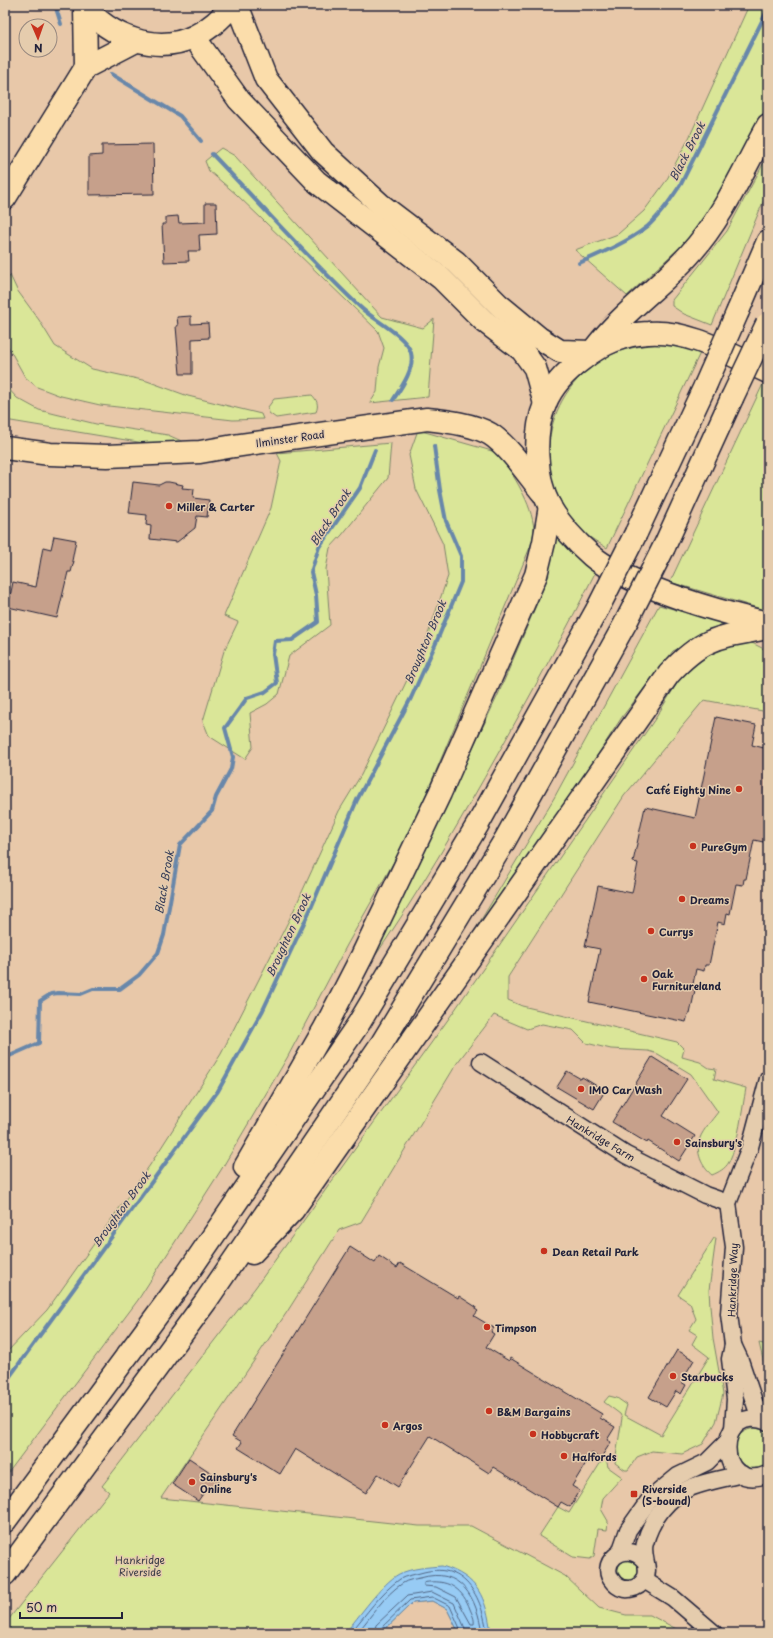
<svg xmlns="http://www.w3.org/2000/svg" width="773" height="1638" font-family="'Playpen Sans',sans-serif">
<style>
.green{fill:#dae698;stroke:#7e846a}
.water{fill:#97cbf4;stroke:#6887aa}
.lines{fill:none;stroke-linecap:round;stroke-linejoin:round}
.shore{stroke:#516685;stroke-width:1}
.stream{stroke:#6887aa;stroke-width:4}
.building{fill:#c6a08b;stroke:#22223b}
.street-casing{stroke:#22223b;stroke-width:19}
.highway-casing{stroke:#22223b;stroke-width:25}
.street{stroke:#e5ccad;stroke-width:16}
.highway{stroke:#fbddab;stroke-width:22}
.highway-bridge-casing{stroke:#22223b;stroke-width:25;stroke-linecap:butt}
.highway-bridge{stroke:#fbddab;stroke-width:22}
.poi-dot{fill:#c8321e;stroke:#e5ccad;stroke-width:1.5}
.labels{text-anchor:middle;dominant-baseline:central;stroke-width:3;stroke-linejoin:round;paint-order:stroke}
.street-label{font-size:10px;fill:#22223b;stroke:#e5ccad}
.poi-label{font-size:10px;font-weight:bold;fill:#22223b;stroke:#e5ccad;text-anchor:start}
.park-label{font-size:10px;fill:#3e3f49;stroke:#e5ccad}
.water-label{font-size:11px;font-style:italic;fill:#343b57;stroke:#e5ccad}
</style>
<rect width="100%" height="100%" fill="#e8c8a9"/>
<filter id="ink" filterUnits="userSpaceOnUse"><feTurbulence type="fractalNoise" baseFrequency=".025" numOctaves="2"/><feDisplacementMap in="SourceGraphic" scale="8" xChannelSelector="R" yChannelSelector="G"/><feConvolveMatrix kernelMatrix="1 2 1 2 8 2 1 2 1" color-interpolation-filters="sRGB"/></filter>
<g filter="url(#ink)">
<g class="green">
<polygon points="749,5 768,5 768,105 721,194 692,236 627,296 575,250 618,234 644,211 666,181 689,138"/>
<polygon points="221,148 235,156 382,317 423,328 434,319 428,397 370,403 377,392 379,367 384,348 378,331 236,194 209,171 205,161"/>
<polygon points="768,155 768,190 712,325 684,314 672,306 672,300 727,231"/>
<polygon points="10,275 17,290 39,320 55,346 92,369 147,381 188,396 261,414 263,419 233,420 100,405 61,396 37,387 25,377 5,341 5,286"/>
<path d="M663,344L682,347L700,353L607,548C596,541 584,535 575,524C528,468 546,383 615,353C630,347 647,345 663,344Z"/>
<polygon points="763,384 768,386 768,611 670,582"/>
<polygon points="5,385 17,398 39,410 96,424 168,435 186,443 144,443 5,420"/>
<path d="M312,395C317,400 319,405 316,412L276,418L269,413L268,407L274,399Z"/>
<path d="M418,430L499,453C513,476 532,502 534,530C534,534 532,540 531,545L409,835L347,945L287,1058L221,1170L138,1300L5,1477V1354L47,1310L150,1165L221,1054L292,914L339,811L361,775L425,643L448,576L443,544L416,489L409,455Z"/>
<polygon points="391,443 388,478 342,535 330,548 326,569 330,625 289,656 279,694 267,704 250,713 253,747 245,759 209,736 203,721 224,651 238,622 224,616 271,508 281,461 277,453"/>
<path d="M557,535L576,556L596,571C566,631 533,690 500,750C459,823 417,896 369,965L498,695L549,575L548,573Z"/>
<polygon points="659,605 729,625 673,651 622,717 566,804 463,950 554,798"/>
<path d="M750,642L768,651V712L704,700L624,796L508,977V1000L522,1006L677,1042L684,1049L682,1057L700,1062L709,1068L716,1069L714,1079L746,1088C742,1110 739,1141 729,1162C725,1169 719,1172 712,1175C702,1167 695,1152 700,1138C703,1130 712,1120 718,1112L691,1074L658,1054L648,1051L611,1049L586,1043L573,1030L542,1024L527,1029L494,1015L457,1063L361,1222L339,1230L287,1312L161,1498L419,1526H471L565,1576L599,1608L626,1615H650L684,1633H459L447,1609L432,1601L412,1603L381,1633H5V1624L109,1492L102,1486L255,1288L452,1014L657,716L685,670L713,650Z"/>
<polygon points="714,1238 716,1238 709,1290 710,1306 713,1338 723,1394 716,1422 703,1444 682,1454 652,1451 637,1457 628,1470 625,1470 615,1463 622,1418 620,1414 604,1402 609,1396 617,1398 627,1405 624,1415 661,1435 709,1357 692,1344 697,1335 689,1330 696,1319 690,1303 678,1295"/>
<polygon points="759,1343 768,1345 768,1381"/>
<path d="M756,1428L768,1432V1465C740,1485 717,1432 756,1428Z"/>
<polygon points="606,1459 608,1467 622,1477 603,1498 601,1509 608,1521 607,1530 598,1529 594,1556 590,1559 573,1557 539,1536 558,1507 569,1513 601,1462"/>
<circle cx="628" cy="1570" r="10"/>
</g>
<path class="water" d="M442,1566C478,1577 486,1597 491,1633H459L447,1609L432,1601L412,1603L381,1633H345C358,1618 382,1583 399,1574C412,1568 428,1567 442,1566Z"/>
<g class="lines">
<g class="shore">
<path d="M429,1582C450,1580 463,1590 470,1609C472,1614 475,1619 474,1624H471L456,1597L436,1587L424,1586V1583Z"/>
<path d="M350,1633C366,1615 380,1593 400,1579C405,1576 413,1575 420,1573C464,1560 482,1596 487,1633"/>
<path d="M357,1633C371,1617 384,1595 403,1583C407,1580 415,1579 420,1578C461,1566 477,1598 482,1633"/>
<polyline points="374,1633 376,1625 407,1596 432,1592 454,1603 467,1633"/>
<polyline points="379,1633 380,1629 410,1600 432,1597 450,1606 462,1633"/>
</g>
<g class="stream">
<polyline points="55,5 61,24"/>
<polyline points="111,74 180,116 201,141"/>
<path d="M212,154C261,205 308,258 360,307C372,319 407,336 411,353C415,369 401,388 393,400"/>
<path d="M579,263C602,253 628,242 648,226C661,214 671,199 681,184L768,9"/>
<polyline points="5,1058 39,1043 40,1001 51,994 58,993 81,994 93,989 120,989 139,975 158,953 164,935 180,845 212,811 216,797 231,769 233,757 225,728 247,698 265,692 277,683 273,654 275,641 292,640 318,622 316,595 311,572 319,547 360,488 375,450"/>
<polyline points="5,1383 218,1091 263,1010 311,908 357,800 411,698 436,643 461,582 461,556 446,521 440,490 434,446"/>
</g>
</g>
<g class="building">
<polygon points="153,144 154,194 89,195 89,156 102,155 102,145"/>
<polygon points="205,203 216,203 217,234 199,235 200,251 188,251 189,261 164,262 162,224 166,224 166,217 178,216 179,223 205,222"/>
<polygon points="191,316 191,324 208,323 209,338 192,339 192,374 180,374 176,326 178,326 177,317"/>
<polygon points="133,482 159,485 165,482 169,482 183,485 182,488 194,489 193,498 209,500 207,517 197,516 195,528 177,542 150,539 151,526 146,525 147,515 129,513"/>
<polygon points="54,536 76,540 72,561 74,561 71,572 68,572 57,618 8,607 13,582 36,587 43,547 51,549"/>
<polygon points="716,717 756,725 752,745 768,749 768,843 754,840 746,879 744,879 743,885 736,884 730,914 727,913 725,924 718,922 709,965 705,965 704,971 696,969 692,989 695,990 690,1014 688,1014 686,1022 589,1002 600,949 585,946 598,886 632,893 638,863 633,862 645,807 695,818"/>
<polygon points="652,1057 687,1079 663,1116 695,1136 679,1161 648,1141 647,1143 612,1122"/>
<polygon points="567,1071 581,1079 582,1077 605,1091 594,1109 557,1087"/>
<polygon points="350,1247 375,1263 379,1256 397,1268 400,1263 458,1298 459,1296 476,1307 475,1309 478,1311 474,1316 494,1328 491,1332 494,1334 486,1347 509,1361 510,1358 602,1414 600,1418 615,1427 607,1440 611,1442 600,1459 592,1453 572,1486 580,1491 570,1507 561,1502 558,1507 493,1467 489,1473 430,1436 398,1487 378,1474 366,1493 295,1449 280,1474 238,1448 242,1442 232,1436"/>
<polygon points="677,1350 694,1360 681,1382 686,1385 681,1394 676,1391 666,1407 649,1397"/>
<polygon points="189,1458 219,1478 217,1490 207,1488 198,1501 172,1484"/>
</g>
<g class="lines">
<g class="street-casing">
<g id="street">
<polyline points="481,1062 626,1155 705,1195 728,1203"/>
<polyline points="733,1345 740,1360 760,1419"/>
<path d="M768,1422C714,1400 714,1496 768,1474"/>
<polyline points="733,1429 735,1399 730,1359 733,1345 729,1314 734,1247 728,1203 750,1147 768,1079"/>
<polyline points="620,1553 628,1530 650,1499 678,1476 707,1462 727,1442"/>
<path d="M644,1560C624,1538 596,1565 614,1583C623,1593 638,1590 645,1579C651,1568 641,1555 645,1543C651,1520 668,1496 692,1487C708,1481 726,1478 742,1474"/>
<polyline points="644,1580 673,1598 714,1633"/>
</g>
</g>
<g class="highway-casing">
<g id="highway">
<path d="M84,5C109,37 157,55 195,36C210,29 221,18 233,5"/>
<polyline points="237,5 266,79 323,152 381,205 456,262 499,305 539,338 560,351 591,352"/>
<polyline points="85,6 86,67"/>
<polyline points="194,37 239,100 317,182 441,278 484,321 522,350 535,368 545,404"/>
<polyline points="5,198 86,67 136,41"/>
<polyline points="738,311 768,241"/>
<path d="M596,347C623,312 659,288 689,255C723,218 744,168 768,125"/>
<path d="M768,372C730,355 691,330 648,333C625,334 601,344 583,359C568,370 552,386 545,404C533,433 535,479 550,507C561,526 576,542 592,556C606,568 624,576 641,583C682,601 724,613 768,623"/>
<path d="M5,448L50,454L107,456L200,452L234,446L427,419C447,421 473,424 490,434C508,445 528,475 542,492"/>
<polyline points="636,533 705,386"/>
<polyline points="664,547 732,398"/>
<polyline points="245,1167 325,1028 362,956 440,793 536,575 544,542 550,506"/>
<path d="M252,1253L293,1210L669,674C704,636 720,637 768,628"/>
<polyline points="5,1521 183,1280 359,1023 478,824 598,608"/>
<polyline points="5,1574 206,1301 382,1043 505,840 626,622"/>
</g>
</g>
<use href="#street" class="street"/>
<use href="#highway" class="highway"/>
<g class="highway-bridge-casing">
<g id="highway-bridge">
<polyline points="705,386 738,311"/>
<polyline points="732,398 767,324"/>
<polyline points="598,608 636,533"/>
<polyline points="626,622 664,547"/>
</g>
</g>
<use href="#highway-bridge" class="highway-bridge"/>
</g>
</g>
<g class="poi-dot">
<circle cx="169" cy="506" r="4"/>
<circle cx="739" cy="789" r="4"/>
<circle cx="693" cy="846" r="4"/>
<circle cx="682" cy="899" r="4"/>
<circle cx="651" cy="931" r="4"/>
<circle cx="644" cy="979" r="4"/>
<circle cx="581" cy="1089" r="4"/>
<circle cx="677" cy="1142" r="4"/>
<circle cx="544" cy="1251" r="4"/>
<circle cx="487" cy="1327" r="4"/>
<circle cx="673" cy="1376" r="4"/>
<circle cx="489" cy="1411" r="4"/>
<circle cx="385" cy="1425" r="4"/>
<circle cx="533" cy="1434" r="4"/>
<circle cx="564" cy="1456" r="4"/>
<circle cx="192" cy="1482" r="4"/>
<rect x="630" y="1490" width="8" height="8" rx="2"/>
</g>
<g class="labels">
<g class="street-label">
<text transform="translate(290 438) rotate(-8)">Ilminster Road</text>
<text transform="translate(601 1138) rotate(31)">Hankridge Farm</text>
<text transform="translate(732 1280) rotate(-88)">Hankridge Way</text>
</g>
<g class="poi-label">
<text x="177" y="506">Miller &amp; Carter</text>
<text x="731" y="789" text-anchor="end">Café Eighty Nine</text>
<text x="701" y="846">PureGym</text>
<text x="690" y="899">Dreams</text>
<text x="659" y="931">Currys</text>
<text x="652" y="973">Oak<tspan x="652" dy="12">Furnitureland</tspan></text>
<text x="589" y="1089">IMO Car Wash</text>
<text x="685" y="1142">Sainsbury's</text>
<text x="552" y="1251">Dean Retail Park</text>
<text x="495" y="1327">Timpson</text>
<text x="681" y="1376">Starbucks</text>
<text x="497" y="1411">B&amp;M Bargains</text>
<text x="393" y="1425">Argos</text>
<text x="541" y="1434">Hobbycraft</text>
<text x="572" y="1456">Halfords</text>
<text x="200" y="1476">Sainsbury's<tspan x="200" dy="12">Online</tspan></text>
<text x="642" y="1488">Riverside<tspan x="642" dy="12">(S-bound)</tspan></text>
</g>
<g class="park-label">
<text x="140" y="1559">Hankridge<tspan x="140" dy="12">Riverside</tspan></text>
</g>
<g class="water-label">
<text transform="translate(687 151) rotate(-63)">Black Brook</text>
<text transform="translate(330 517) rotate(-57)">Black Brook</text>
<text transform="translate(425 642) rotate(-67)">Broughton Brook</text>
<text transform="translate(164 882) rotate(-80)">Black Brook</text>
<text transform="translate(288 935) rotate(-65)">Broughton Brook</text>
<text transform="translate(121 1209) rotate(-54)">Broughton Brook</text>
</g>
</g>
<rect width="773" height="1638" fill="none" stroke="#e5ccad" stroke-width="20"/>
<rect x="10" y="10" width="753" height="1618" fill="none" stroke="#22223b" stroke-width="1.5" filter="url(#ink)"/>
<g transform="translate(38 38) rotate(178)"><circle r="19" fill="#e5ccad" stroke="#97887f"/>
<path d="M0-3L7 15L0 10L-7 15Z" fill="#c8321e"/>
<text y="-6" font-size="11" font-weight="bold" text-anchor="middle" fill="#22223b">N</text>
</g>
<path d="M20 1612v6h102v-6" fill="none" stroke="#22223b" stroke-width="2"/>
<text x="26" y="1612" font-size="12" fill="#22223b" stroke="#e5ccad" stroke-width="3" paint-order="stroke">50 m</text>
</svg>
